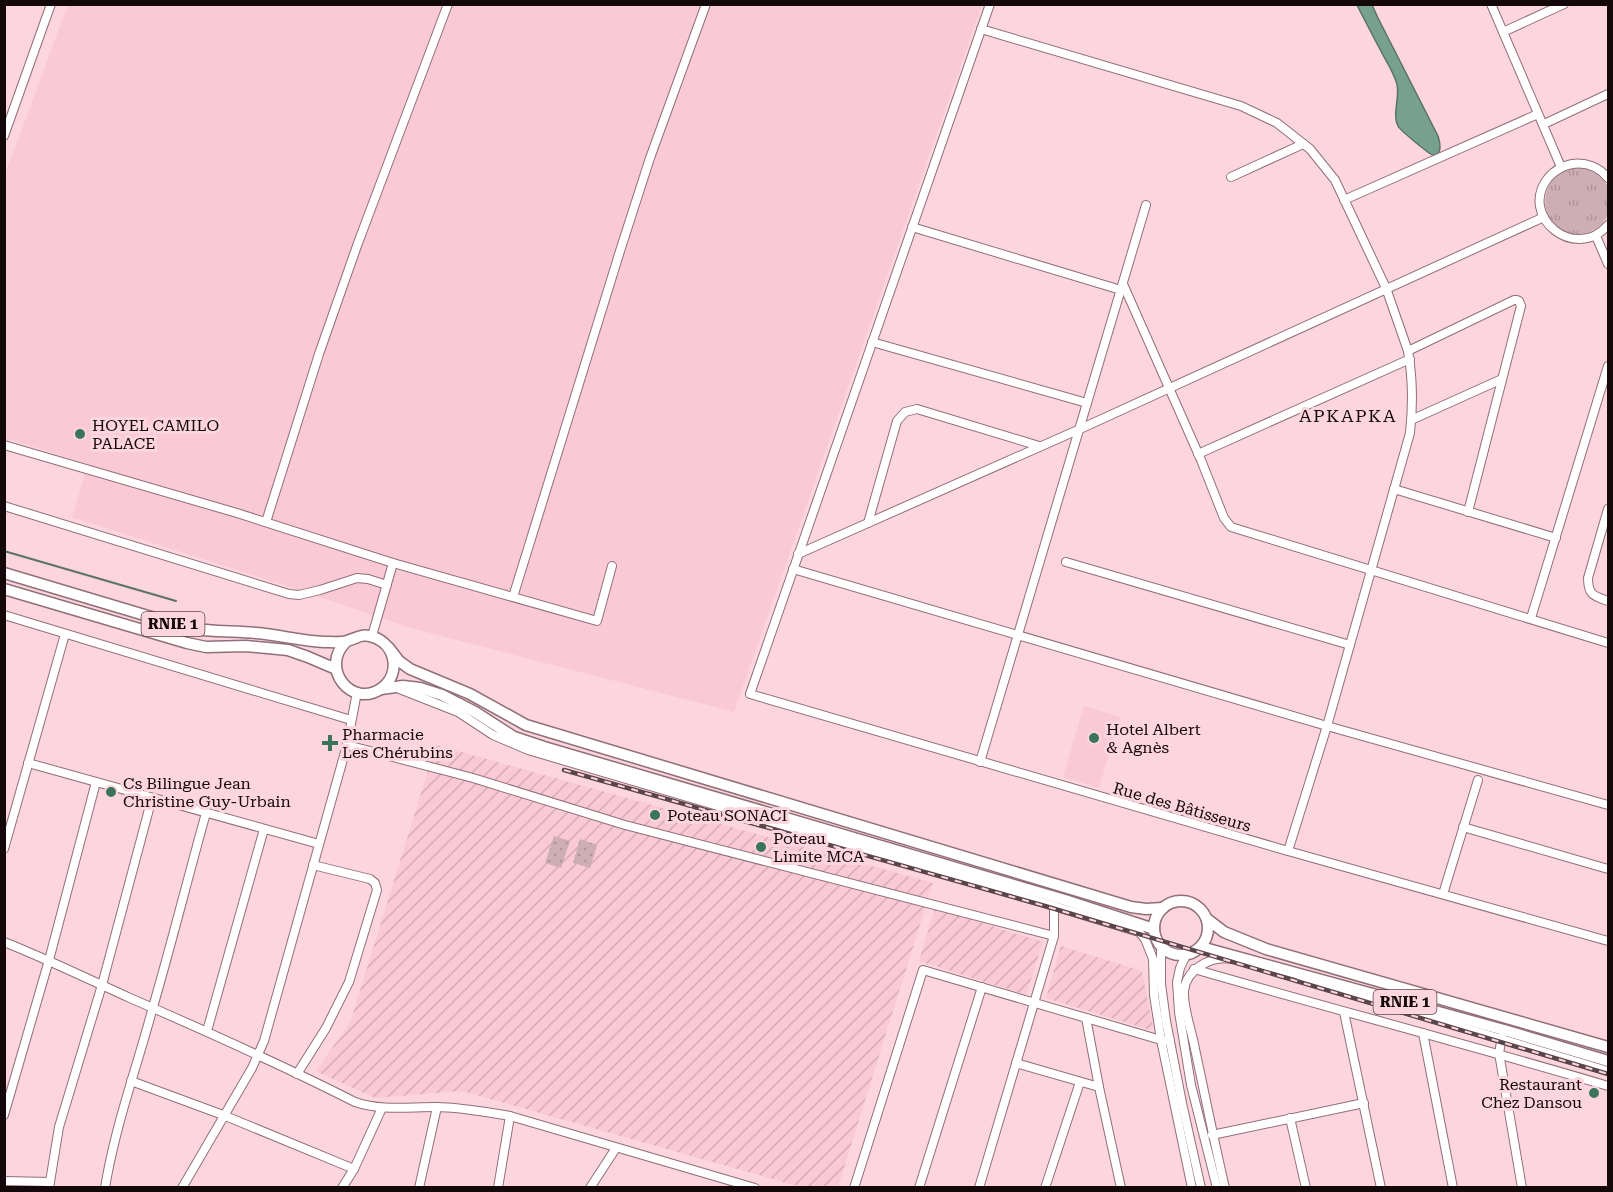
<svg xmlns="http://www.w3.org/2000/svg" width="1613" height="1192" font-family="'Roboto Serif',serif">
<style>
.built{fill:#f9c9d5}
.industrial{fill:url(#industrial-furrows)}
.grass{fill:url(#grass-dots)}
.park{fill:url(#park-tufts)}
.water{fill:#77a18e;stroke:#597367;stroke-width:1.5}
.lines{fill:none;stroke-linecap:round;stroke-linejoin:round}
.stream{stroke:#597367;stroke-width:2}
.minor-casing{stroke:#916f77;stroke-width:10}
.highway-casing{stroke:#916f77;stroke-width:13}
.minor{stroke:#fff;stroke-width:8}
.highway{stroke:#fff;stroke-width:10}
.rail-casing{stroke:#59454a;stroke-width:4.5}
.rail{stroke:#fcd5de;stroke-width:2;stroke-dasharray:7;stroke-linecap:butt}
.poi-dot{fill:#3a745d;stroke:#fcd5de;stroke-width:2}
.labels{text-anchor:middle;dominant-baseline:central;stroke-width:6;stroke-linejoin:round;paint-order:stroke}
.shield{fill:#fcd5de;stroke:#5a464a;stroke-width:1.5}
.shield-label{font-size:15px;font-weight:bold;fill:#14080b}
.poi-label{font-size:16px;fill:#14080b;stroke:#fcd5de;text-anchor:start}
.street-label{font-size:16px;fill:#14080b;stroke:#fcd5de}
.neighbourhood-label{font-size:18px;letter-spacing:1.5px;fill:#14080b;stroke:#fcd5de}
</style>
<defs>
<pattern id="industrial-furrows" width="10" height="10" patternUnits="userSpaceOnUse" patternTransform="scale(1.5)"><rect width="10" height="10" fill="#f9c9d5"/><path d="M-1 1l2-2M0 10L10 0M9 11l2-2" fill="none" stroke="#d5abb6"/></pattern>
<pattern id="grass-dots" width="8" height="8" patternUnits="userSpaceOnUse" patternTransform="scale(1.5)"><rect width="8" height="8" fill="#ceaeb5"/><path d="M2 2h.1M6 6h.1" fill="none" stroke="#b0949a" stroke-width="1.8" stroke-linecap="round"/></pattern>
<pattern id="park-tufts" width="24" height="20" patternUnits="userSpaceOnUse" patternTransform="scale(1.5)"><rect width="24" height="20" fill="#ceaeb5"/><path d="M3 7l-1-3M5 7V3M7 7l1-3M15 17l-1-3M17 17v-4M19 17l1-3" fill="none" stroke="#b0949a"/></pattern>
</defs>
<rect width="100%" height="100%" fill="#fcd5de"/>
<g class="built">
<polygon points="68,5 982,5 734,712 411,628 290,587 72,517 88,464 5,438 4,177"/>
<polygon points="1084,706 1120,717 1099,788 1063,777"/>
</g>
<g class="industrial">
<polygon points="436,745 933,883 838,1187 801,1187 462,1091 375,1098 316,1071 350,1023"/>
<polygon points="935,908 1043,942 1026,995 919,961"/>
<polygon points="1061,946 1142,971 1153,1027 1150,1030 1046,998"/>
</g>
<g class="grass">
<polygon points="554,836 570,841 561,868 545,863"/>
<polygon points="580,839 597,845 590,868 573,863"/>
</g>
<circle class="park" cx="1578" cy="201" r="33"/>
<path class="water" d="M1357,5H1372L1378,18L1438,136C1440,142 1443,155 1433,155C1430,155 1400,130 1398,126C1392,115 1400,98 1397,84C1394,74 1388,64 1383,55C1374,38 1365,21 1357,5Z"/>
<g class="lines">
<polyline class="stream" points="4,551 176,601"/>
<g class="minor-casing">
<g id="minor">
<polyline points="990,4 750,694 1288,851 1608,941"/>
<polyline points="1491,4 1561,167"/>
<path d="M981,29L1241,106L1277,123L1310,149L1335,180L1386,288L1408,351C1413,379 1413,405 1410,433L1327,726L1288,851"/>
<polyline points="1503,32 1564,4"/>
<polyline points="1544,124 1608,94"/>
<polyline points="4,136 51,4"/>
<polyline points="1231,177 1303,144"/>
<path d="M1608,178C1599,167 1586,162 1572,164C1562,166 1554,171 1548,178C1518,216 1575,263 1608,225"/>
<polyline points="1344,200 1538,114"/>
<polyline points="912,227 1121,290"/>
<polyline points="1596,236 1608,264"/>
<polyline points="1123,284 1201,460 1224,518 1231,527 1608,643"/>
<polyline points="872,342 1087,403"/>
<polyline points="1408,351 1514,300 1517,300 1519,301 1521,306 1468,512"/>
<polyline points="1411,420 1502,379"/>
<polyline points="4,445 237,513 393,563 597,621 612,566"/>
<polyline points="1198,454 1410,359"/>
<polyline points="1394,489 1556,538"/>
<polyline points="4,506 289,594 299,595 320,590 357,578 368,579 387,585"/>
<path d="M1608,509L1588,578C1588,595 1594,596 1608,601"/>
<polyline points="266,522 319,354 358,243 448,4"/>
<polyline points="868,523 897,421 905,412 917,409 1039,446"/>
<polyline points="798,554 1080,429 1544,217"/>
<polyline points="1066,562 1350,645"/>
<polyline points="793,569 1327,726 1608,805"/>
<polyline points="513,597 620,251 650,158 706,4"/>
<polyline points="4,615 351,720"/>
<polyline points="1531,618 1608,366"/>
<polyline points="372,636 393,563"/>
<polyline points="397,688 458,712 493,735 528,750 972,881 1139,932 1145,939 1153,959 1154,995 1161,1040 1192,1188"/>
<polyline points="347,745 473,778 625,825 1054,936"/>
<polyline points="980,762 1146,205"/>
<polyline points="28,763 319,844"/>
<polyline points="1463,827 1608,869"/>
<polyline points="4,849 65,634"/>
<polyline points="1443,894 1478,780"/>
<path d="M4,942C47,959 88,979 130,998C206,1031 282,1065 355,1102C381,1111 408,1107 435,1107C460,1107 486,1112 510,1116L755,1188"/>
<polyline points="1161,947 1161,984 1166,1021 1182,1103 1201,1188"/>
<polyline points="1186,955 1180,968 1177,982 1179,1012 1191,1085 1217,1188"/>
<path d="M1194,969C1332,1009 1471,1045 1608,1086"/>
<polyline points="1301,979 1608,1071"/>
<polyline points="1344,1012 1381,1188"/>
<polyline points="1086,1018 1099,1087 1121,1188"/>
<polyline points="207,1031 264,829"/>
<polyline points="1423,1033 1453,1188"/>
<polyline points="1502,1037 1499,1053 1522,1188"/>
<polyline points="1016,1063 1099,1087"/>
<polyline points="297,1074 326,1028 349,982 377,890 375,883 370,879 313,865"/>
<polyline points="131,1081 223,1115 354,1169"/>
<polyline points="4,1115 49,960 96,782"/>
<polyline points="1290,1118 1306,1188"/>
<polyline points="1212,1135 1364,1103"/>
<polyline points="4,1181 50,1182"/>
<polyline points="49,1188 59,1127 102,985 152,798"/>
<path d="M105,1188C115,1126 137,1067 153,1007C172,942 188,877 206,813"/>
<polyline points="182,1188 252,1068 264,1041 347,745 357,692"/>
<polyline points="342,1188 354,1169 382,1108"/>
<polyline points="419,1188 437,1107"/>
<polyline points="498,1188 510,1116"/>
<polyline points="590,1188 616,1148"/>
<polyline points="854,1188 923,970 1161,1040 1170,1041"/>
<polyline points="919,1188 982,987"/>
<polyline points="979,1188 1054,936 1054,906"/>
<polyline points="1045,1188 1080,1082"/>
<path d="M1225,1188C1214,1141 1205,1095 1195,1049C1192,1031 1183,1009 1184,991C1186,969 1212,955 1232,959"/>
</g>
</g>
<g class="highway-casing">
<g id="highway">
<path d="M4,573L188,628C211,632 233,631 256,633C279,635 302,641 324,642C331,642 341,643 347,641C358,638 361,633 373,637C396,644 401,674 382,688C352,710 318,667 347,641"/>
<polyline points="4,589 187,643 206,647 246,646 288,650 308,657 336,669"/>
<polyline points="389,648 399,661 410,669 470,694 526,725 1131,907 1146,909 1163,908"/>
<polyline points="381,689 403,686 420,688 442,695 475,712 514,737 544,747 1065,900 1154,929"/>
<circle cx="1181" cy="928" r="27"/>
<polyline points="1207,919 1224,932 1266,949 1608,1047"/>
<polyline points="1201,947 1504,1030 1608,1061"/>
</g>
</g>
<use href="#minor" class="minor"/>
<use href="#highway" class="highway"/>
<g class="rail-casing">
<polyline id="rail" points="564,770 1045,906 1608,1074"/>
</g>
<use href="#rail" class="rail"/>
</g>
<g class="poi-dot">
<circle cx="80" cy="434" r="6"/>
<circle cx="1094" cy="738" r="6"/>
<path d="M327 734h6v6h6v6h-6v6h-6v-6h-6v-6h6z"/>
<circle cx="111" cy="792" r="6"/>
<circle cx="655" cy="815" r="6"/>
<circle cx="761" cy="847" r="6"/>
<circle cx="1594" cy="1093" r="6"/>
</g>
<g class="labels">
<g class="shield">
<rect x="141.5" y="612" width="63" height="24" rx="4.5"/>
<rect x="1373.5" y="990" width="63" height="24" rx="4.5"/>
</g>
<g class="shield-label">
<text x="173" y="624">RNIE 1</text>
<text x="1405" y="1002">RNIE 1</text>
</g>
<g class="poi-label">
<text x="92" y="425">HOYEL CAMILO<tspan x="92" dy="18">PALACE</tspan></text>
<text x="1106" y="729">Hotel Albert<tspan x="1106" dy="18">&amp; Agnès</tspan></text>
<text x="342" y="734">Pharmacie<tspan x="342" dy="18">Les Chérubins</tspan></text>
<text x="123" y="783">Cs Bilingue Jean<tspan x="123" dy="18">Christine Guy-Urbain</tspan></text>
<text x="667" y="815">Poteau SONACI</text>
<text x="773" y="838">Poteau<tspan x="773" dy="18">Limite MCA</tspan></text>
<text x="1582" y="1084" text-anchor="end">Restaurant<tspan x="1582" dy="18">Chez Dansou</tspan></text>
</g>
<g class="street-label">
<text transform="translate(1182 807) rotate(16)">Rue des Bâtisseurs</text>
</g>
<g class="neighbourhood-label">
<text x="1348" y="415">APKAPKA</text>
</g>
</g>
<rect width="1613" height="1192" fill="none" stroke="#14080b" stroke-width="12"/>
</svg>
